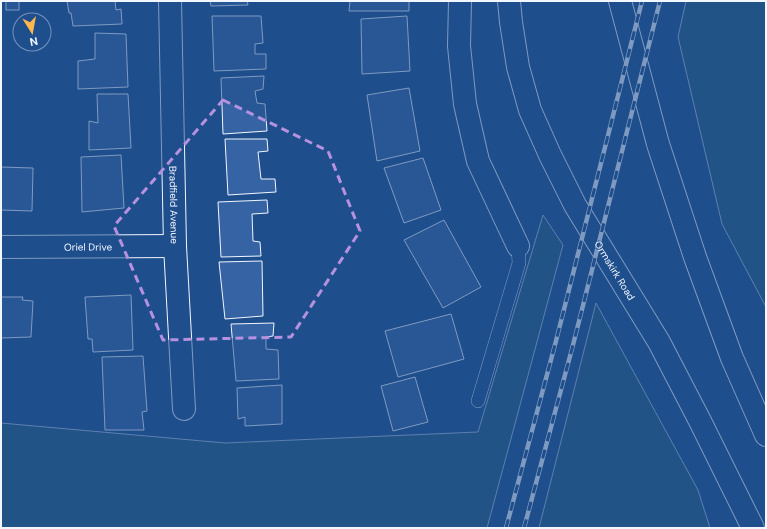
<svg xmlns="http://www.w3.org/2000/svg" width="767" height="529" font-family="'DM Sans',sans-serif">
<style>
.green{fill:#245a82;stroke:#a8bbd7}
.building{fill:#3563a3;stroke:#f2f6ff}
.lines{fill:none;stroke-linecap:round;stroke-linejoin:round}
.service-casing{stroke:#f2f6ff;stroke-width:14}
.minor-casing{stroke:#f2f6ff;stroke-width:24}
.trunk-casing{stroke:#f2f6ff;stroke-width:24}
.service{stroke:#1f4e8c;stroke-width:13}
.minor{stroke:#1f4e8c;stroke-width:22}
.trunk{stroke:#1f4e8c;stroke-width:22}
.rail-casing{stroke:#f2f6ff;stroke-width:4.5}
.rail{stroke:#1f4e8c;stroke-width:3;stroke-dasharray:9;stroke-linecap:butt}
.marked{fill:none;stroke:#b691df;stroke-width:3;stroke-dasharray:8 5;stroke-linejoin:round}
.labels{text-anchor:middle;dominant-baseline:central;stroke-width:3;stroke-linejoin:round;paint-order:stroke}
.street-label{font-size:10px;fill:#f2f6ff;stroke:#1f4e8c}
</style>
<rect width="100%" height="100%" fill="#1f4e8c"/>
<g class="green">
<polygon points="686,1 766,1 766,307 722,224 678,37"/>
<polygon points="543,215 563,245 487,528 1,528 1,423 225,443 478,432"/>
<polygon points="596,303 698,490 710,528 539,528"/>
</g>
<g class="building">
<rect x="6" y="1" width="13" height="9"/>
<polygon points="67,1 115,1 116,10 121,9 122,24 73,26 71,13 69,13"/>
<polygon points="210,1 247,1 248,5 211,6"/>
<polygon points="350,1 409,1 409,11 349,11"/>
<polygon points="212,16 261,16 263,43 255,44 255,54 266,54 266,69 214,71"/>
<polygon points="407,16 410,71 362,74 361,19"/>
<polygon points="95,33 126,34 128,87 78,89 78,61 95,59"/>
<polygon points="264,76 263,89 255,91 257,103 265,104 267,131 223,134 221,78"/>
<polygon points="409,88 420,151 377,161 367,95"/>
<polygon points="97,94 128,94 131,148 89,150 89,121 98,123"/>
<polygon points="225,139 267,139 268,151 258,152 261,179 275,179 276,192 228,195"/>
<polygon points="121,155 124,208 82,212 81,157"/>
<polygon points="423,158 441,210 404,223 384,168"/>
<polygon points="1,167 33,168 32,211 1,210"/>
<polygon points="267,200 268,213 252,214 253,241 260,242 261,256 221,257 218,202"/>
<polygon points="444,220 481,287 443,308 404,240"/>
<polygon points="262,261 263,316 225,319 219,262"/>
<polygon points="131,295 133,350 93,352 92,339 88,339 85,297"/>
<polygon points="1,297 23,297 22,300 33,301 31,337 1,338"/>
<polygon points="451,314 464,359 398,377 385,331"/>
<polygon points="274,323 273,336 266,337 266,349 278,350 279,379 236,381 231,324"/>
<polygon points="143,356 147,411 142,412 144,430 105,430 102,357"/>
<polygon points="415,377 428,422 393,431 381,386"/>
<polygon points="282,385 282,424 245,426 245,417 238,419 237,388"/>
</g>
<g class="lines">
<g class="service-casing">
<polyline id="service" points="478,401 519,263 518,246"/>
</g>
<g class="minor-casing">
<g id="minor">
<path id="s1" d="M170,1L175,246L184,409"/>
<polyline points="460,1 459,46 465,104 478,161 518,246"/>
<path id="s2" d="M1,247L175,246"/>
</g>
</g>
<g class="trunk-casing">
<g id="trunk">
<path id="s3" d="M509,1L511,22L518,67L530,110L550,155L575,205L659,342L700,421L753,528"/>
<polyline points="620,1 658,144 695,257 732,358 766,435"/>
</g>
</g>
<use href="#service" class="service"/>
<use href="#minor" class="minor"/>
<use href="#trunk" class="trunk"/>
<g class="rail-casing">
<g id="rail">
<polyline points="506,528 556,341 642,1"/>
<polyline points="524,528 573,345 660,1"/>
</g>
</g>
<use href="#rail" class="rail"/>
</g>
<path d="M0 0H767V529H0ZM223,100L328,151L360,231L291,337L163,340L114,226Z" fill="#1f4e8c" fill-opacity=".55" fill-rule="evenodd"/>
<path class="marked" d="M223,100L328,151L360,231L291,337L163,340L114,226Z"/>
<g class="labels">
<g class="street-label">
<text stroke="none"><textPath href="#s1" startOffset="204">Bradfield Avenue</textPath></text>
<text stroke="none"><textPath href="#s2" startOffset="87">Oriel Drive</textPath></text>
<text stroke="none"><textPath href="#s3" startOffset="293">Ormskirk Road</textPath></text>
</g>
</g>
<rect width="767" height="529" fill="none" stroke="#f2f6ff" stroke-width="4"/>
<g transform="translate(32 32) rotate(169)"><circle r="19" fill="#1f4e8c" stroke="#7391ba"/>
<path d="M0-3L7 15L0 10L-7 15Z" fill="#ffb74d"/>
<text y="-6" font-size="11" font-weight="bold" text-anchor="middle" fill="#f2f6ff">N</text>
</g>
</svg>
